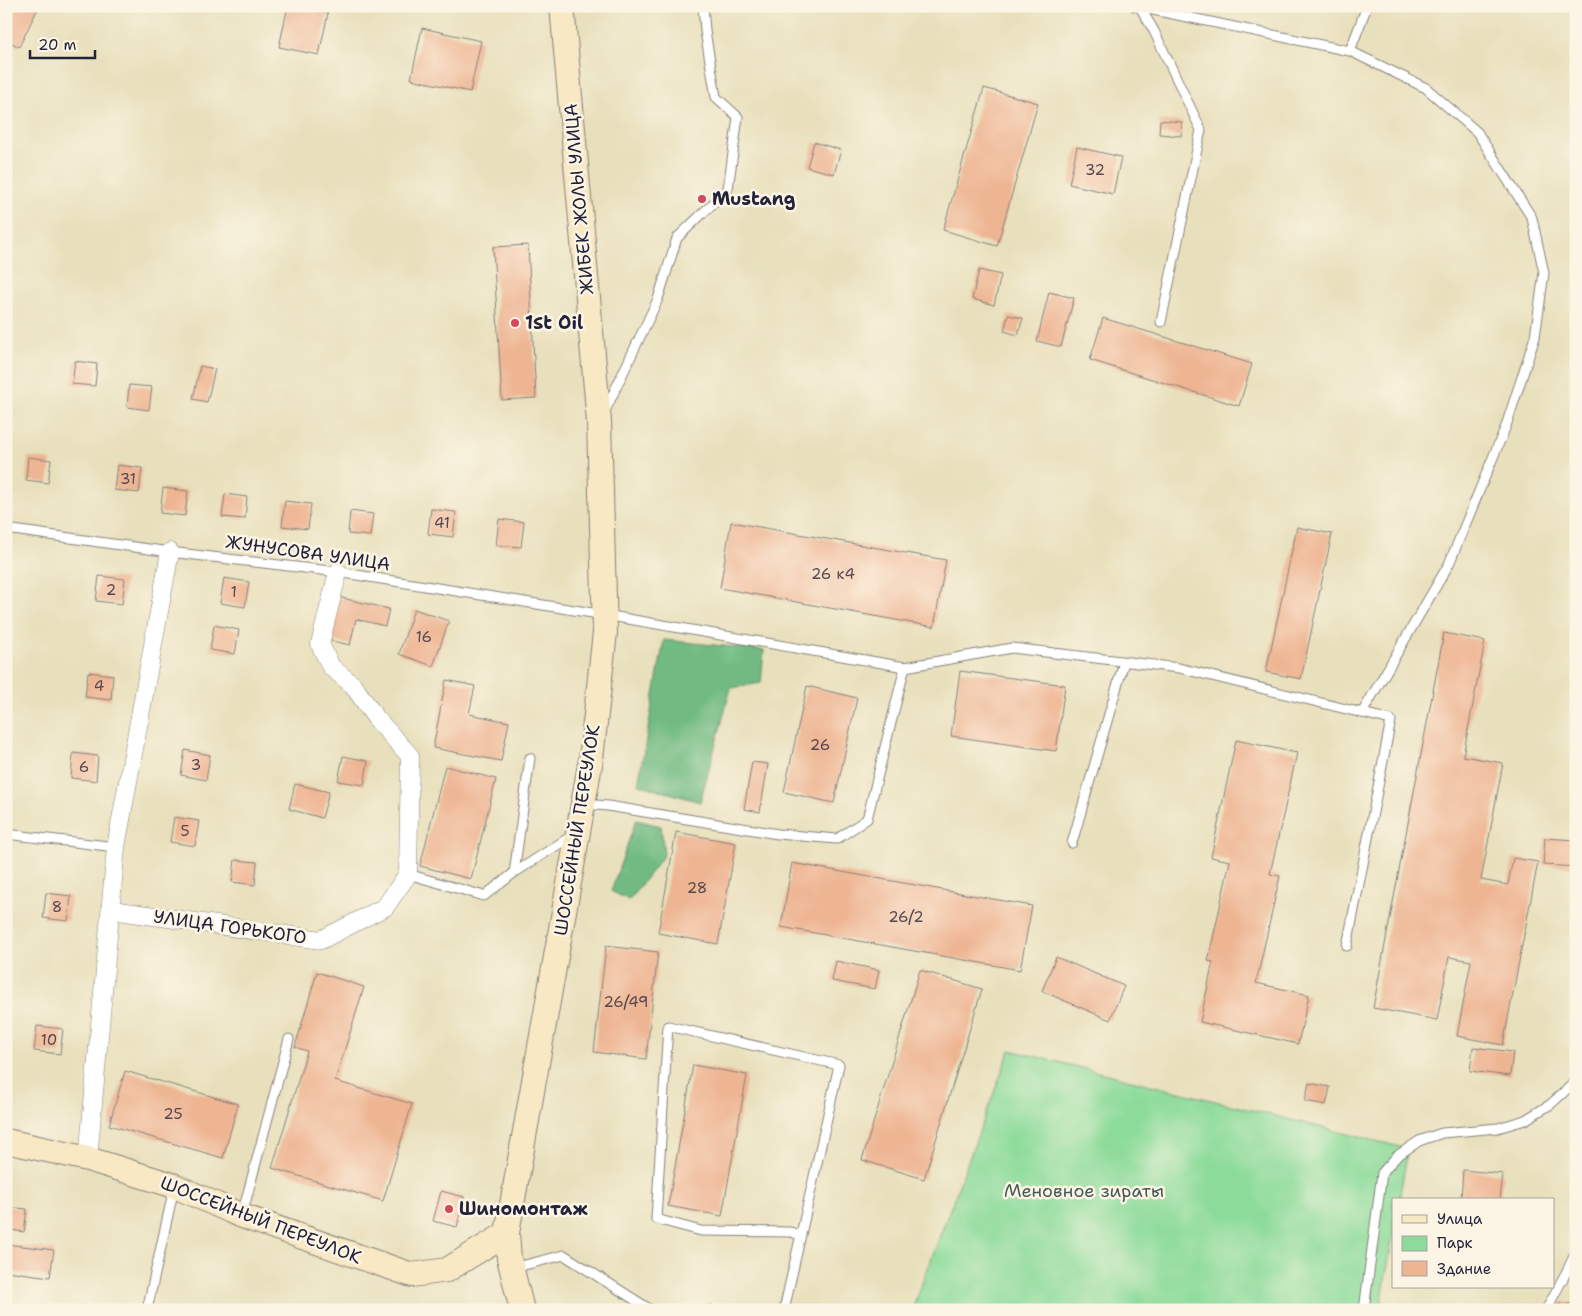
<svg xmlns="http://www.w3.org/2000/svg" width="1582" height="1316" font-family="'Shantell Sans',sans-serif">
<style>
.green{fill:#8cdb9a;stroke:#577e6a}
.forest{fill:#71bb82;stroke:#4a6e5e}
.building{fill:#eeb593}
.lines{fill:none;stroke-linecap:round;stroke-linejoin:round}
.lane-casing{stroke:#85817c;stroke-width:11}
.street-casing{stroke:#85817c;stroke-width:19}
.secondary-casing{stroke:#85817c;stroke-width:26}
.lane{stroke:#fff;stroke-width:9}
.street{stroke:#fff;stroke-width:18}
.secondary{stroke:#f8e8c3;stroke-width:24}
.poi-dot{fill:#d1495b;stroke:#fcf5e5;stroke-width:2}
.labels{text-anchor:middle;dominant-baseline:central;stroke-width:5;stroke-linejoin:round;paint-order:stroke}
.number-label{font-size:15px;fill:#554751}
.street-label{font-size:18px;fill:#22223b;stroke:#fcf5e5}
.poi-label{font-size:18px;font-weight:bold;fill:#22223b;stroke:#fcf5e5;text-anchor:start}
.park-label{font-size:18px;fill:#425a58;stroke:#fcf5e5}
</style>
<rect width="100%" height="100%" fill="#fcf5e5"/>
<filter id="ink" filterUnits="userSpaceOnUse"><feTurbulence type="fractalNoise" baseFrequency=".02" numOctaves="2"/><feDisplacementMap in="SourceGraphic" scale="10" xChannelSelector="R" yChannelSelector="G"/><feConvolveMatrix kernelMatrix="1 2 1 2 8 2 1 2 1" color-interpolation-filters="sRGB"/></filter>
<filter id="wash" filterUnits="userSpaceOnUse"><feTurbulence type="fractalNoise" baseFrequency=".0096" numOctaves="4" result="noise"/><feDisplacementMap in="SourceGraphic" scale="20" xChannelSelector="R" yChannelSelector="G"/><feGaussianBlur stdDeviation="1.12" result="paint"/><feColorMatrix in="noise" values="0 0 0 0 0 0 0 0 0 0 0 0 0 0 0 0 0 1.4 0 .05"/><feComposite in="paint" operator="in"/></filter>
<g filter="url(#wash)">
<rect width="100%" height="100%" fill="#e8e0bc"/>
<polygon class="green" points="1010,1050 1408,1149 1399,1200 1393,1200 1393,1235 1380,1310 912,1310"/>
<g class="forest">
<polygon points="664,640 764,650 761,683 731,688 700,802 638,784"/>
<polygon points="636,820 661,826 664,855 629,900 611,891"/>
</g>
<g id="blocks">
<g class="building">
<polygon points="6,6 39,6 19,47 6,40"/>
<polygon points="288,6 328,13 319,55 279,47"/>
<polygon points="422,28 481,41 470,92 411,79"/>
<polygon points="984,88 1038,103 997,246 943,230"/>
<polygon points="1160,120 1182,122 1181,136 1159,134"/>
<polygon points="814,142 841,150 834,174 807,167"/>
<polygon points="1077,147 1121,157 1113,194 1069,184"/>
<polygon points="528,245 536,398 502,400 493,247"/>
<polygon points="979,270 1001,275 994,305 972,299"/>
<polygon points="1049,292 1074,298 1061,347 1037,341"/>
<polygon points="1008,315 1023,318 1018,335 1004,331"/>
<polygon points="1103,318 1252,364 1239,406 1090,360"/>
<polygon points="75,361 97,364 95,386 72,384"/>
<polygon points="200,366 215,369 207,402 193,399"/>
<polygon points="129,385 152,387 149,410 127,407"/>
<polygon points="28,457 51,460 48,483 26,480"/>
<polygon points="117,465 142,468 139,493 114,490"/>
<polygon points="163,488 188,491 185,516 160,513"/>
<polygon points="225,494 247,497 245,519 222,517"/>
<polygon points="285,501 311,504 308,529 282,526"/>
<polygon points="431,509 456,512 453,537 428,534"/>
<polygon points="350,511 373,514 370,536 348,534"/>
<polygon points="499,519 524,522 521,547 496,545"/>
<polygon points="731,522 946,560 934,627 720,588"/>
<polygon points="1297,527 1332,534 1301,679 1266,672"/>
<polygon points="99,576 125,579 122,604 96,601"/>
<polygon points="224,578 249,582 245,607 220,603"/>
<polygon points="338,597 389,609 385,626 356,619 350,645 328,640"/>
<polygon points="414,609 449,621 433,666 399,654"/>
<polygon points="214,625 239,630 235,654 210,650"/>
<polygon points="1444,633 1485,641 1463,756 1503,763 1481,880 1508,885 1513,858 1538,862 1503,1045 1457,1036 1471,961 1449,957 1437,1020 1373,1008"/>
<polygon points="960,671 1065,685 1056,751 951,736"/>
<polygon points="88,672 113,675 111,700 85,697"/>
<polygon points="446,680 475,686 469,714 509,722 501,761 433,748"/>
<polygon points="807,686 857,698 834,803 784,792"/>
<polygon points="1236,740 1297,753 1270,874 1280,876 1256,983 1309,995 1298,1044 1200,1022 1213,962 1208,961 1230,861 1211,857"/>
<polygon points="185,750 210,755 206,780 181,775"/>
<polygon points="73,753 98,756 96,781 71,778"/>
<polygon points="343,756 368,761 364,785 338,781"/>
<polygon points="752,762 768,764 760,812 744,809"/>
<polygon points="445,766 496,779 471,879 420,866"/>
<polygon points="295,784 329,792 322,818 289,809"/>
<polygon points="174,817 199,821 195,846 170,842"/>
<polygon points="676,832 736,843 718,944 658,933"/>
<polygon points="1545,838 1576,840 1576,867 1543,865"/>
<polygon points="235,860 257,862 255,885 232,882"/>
<polygon points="792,863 1032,906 1020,970 781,927"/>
<polygon points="46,893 71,896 68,921 43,918"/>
<polygon points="606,946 658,952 646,1059 594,1052"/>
<polygon points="1056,957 1124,986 1110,1020 1042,991"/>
<polygon points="836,961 879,970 875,989 832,981"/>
<polygon points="920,970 982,989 924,1179 862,1160"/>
<polygon points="317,972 364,987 335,1081 412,1104 383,1201 272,1168 307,1051 295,1047"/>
<polygon points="37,1026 63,1029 60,1054 34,1051"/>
<polygon points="1473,1047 1513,1052 1510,1076 1470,1071"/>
<polygon points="693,1065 747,1075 722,1216 668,1206"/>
<polygon points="125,1071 238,1104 223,1158 109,1125"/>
<polygon points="1309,1083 1330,1087 1326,1105 1305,1101"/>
<polygon points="1463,1170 1503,1174 1500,1200 1461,1200"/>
<polygon points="441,1191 464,1197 457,1227 433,1221"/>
<polygon points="6,1207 27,1209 24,1232 6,1229"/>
<polygon points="6,1244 54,1250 50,1277 6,1271"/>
<polygon points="1560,1302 1576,1304 1576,1310 1559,1310"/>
<polygon points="712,1305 713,1310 695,1310 695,1309"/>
</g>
</g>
</g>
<g filter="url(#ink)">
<use href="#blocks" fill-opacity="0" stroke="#85817c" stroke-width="1"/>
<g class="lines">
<g class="lane-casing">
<g id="lane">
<polyline points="1134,6 1350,51 1426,88 1477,132 1532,218 1544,273 1535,337 1506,426 1449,564 1362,713"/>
<polyline points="1140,7 1154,31 1201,130 1161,322"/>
<polyline points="1350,51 1367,6"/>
<polyline points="605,411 658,299 677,238 728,189 738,117 716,97 705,31 703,6"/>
<polyline points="6,529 170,552 338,572 605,615 905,667 1012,648 1179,668 1391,720 1347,946"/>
<polyline points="584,804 608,806 778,834 837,839 867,819 905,667"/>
<polyline points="6,834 116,847"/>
<polyline points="1072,843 1124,662"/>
<polyline points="514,873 530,758"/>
<polyline points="408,874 484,896 514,873 573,835"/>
<polyline points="242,1215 289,1039"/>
<polyline points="513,1268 564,1255 651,1310"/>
<polyline points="147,1310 174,1188"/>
<polyline points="784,1310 839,1065 668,1026 656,1219 701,1231 790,1232 801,1235"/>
<polyline points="1364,1310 1382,1173 1397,1156 1419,1141 1442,1133 1498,1128 1525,1120 1551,1104 1576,1081"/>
<polyline points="1546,1310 1568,1269 1576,1252"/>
</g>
</g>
<g class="street-casing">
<g id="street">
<polyline points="112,910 321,940 385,907 408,874 410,756 375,717 353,685 331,667 320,644 338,572"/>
<polyline points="88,1159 116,847 170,552"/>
</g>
</g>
<g class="secondary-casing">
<g id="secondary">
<polyline points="6,1141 88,1159 175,1186 242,1216 412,1275 447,1270 507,1233"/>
<polyline points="522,1310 509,1258 507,1233 591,759 605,632 599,422 562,6"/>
</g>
</g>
<use href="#lane" class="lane"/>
<use href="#street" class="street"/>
<use href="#secondary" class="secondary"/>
</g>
</g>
<g class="poi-dot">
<circle cx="702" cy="199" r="5"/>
<circle cx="515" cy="323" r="5"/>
<circle cx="449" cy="1209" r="5"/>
</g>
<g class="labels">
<g class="number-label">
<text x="1095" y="170">32</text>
<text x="128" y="479">31</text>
<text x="442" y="523">41</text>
<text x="833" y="574">26 к4</text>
<text x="111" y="590">2</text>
<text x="234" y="592">1</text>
<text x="424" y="637">16</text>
<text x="99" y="686">4</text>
<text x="820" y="745">26</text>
<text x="196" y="765">3</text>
<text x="84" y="767">6</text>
<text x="185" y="831">5</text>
<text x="697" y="888">28</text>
<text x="57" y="907">8</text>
<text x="906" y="917">26/2</text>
<text x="626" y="1002">26/49</text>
<text x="49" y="1040">10</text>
<text x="173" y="1114">25</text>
</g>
<g class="street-label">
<text transform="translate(579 199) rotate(-95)">ЖИБЕК ЖОЛЫ УЛИЦА</text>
<text transform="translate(308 553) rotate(8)">ЖУНУСОВА УЛИЦА</text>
<text transform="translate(577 830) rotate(-81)">ШОССЕЙНЫЙ ПЕРЕУЛОК</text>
<text transform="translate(230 927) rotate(8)">УЛИЦА ГОРЬКОГО</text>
<text transform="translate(261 1220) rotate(21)">ШОССЕЙНЫЙ ПЕРЕУЛОК</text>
</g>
<g class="poi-label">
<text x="712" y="199">Mustang</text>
<text x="525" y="323">1St Oil</text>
<text x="459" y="1209">Шиномонтаж</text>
</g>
<g class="park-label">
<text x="1084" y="1191">Меновное зираты</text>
</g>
</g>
<rect width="1582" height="1316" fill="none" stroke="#fcf5e5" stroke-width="25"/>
<rect x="1392" y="1198" width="162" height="90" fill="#fcf5e5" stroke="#a5a1a1"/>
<rect x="1402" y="1215" width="25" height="8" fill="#f8e8c3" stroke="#a5a1a1"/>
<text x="1437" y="1224" font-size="15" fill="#22223b">Улица</text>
<rect x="1402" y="1236" width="25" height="15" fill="#8cdb9a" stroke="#a5a1a1"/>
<text x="1437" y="1248" font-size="15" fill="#22223b">Парк</text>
<rect x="1402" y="1261" width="25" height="15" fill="#eeb593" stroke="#a5a1a1"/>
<text x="1437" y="1274" font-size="15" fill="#22223b">Здание</text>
<path d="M30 50v8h65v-8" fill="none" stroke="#22223b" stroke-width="2.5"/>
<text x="38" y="50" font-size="15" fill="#22223b" stroke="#fcf5e5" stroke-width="4" paint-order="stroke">20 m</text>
</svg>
